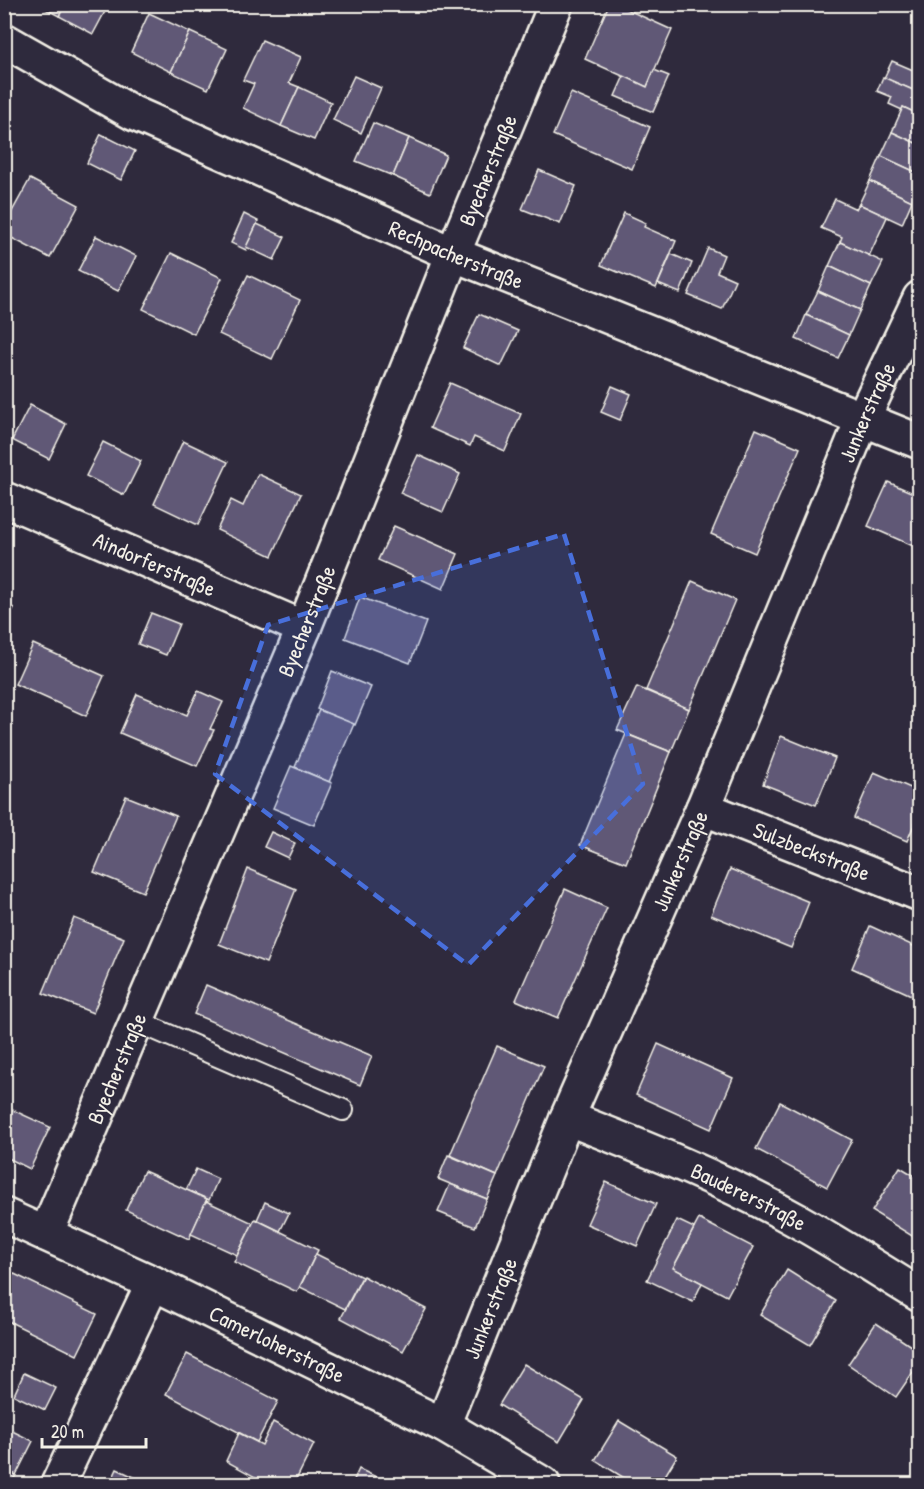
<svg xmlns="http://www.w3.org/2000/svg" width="924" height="1489" font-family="'Patrick Hand',sans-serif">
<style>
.building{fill:#605976;stroke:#f4f1e8;stroke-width:1.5}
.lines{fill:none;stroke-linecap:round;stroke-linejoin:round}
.service-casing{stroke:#f4f1e8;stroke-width:24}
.minor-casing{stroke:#f4f1e8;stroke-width:38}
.service{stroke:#2f2a3d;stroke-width:20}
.minor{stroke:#2f2a3d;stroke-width:33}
.marked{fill:#486fdb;fill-opacity:0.2;stroke:#486fdb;stroke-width:4.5;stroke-dasharray:12 8;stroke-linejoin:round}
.labels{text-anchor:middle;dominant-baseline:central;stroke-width:5;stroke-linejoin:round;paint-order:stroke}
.street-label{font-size:22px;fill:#f4f1e8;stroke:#2f2a3d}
</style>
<rect width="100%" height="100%" fill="#2f2a3d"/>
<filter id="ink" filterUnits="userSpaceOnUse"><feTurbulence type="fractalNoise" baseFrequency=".0167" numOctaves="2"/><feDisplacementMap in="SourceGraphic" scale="12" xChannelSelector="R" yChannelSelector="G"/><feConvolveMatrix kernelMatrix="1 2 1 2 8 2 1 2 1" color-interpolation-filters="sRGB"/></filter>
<g filter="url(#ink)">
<g class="building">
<polygon points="36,4 66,4 59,16"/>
<polygon points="66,4 109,4 93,34 59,16"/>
<polygon points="609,4 615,4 672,30 647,87 585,59"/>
<polygon points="149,13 190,32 171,72 131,52"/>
<polygon points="190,32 227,49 208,89 171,72"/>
<polygon points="262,40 301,57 289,83 299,87 281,126 243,108 254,84 243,80"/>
<polygon points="892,61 920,73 913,90 884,78"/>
<polygon points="654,70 669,76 653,112 615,96 624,76 647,87"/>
<polygon points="354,76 381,88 361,133 333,120"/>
<polygon points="883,77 920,93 920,115 903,107 902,110 889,104 892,97 877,91"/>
<polygon points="299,87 331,102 314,140 281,126"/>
<polygon points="571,93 650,127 632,169 553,135"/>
<polygon points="903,107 920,115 920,145 892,132"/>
<polygon points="373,123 409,138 393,176 356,161"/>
<polygon points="892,132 920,145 920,174 881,156"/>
<polygon points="101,134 135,151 121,180 87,163"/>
<polygon points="409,138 446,155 430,193 393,176"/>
<polygon points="881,156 920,174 920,184 912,201 870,181"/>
<polygon points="539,170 576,186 560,224 522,209"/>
<polygon points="30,179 79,205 50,258 4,234 4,226"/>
<polygon points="870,181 912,201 902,224 859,204"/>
<polygon points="835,199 856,209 859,204 887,217 869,256 840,242 842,237 821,228"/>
<polygon points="624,213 646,223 644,227 676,241 656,288 601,265"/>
<polygon points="244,214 258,221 246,250 231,243"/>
<polygon points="257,224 285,237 274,260 246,247"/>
<polygon points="96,236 136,256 118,291 78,271"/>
<polygon points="840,242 883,262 871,286 829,266"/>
<polygon points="708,248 724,255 717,272 735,280 722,309 688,295"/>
<polygon points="171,253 222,278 194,334 143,309"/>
<polygon points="671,254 692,263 680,293 658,284"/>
<polygon points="829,266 871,286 860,310 818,291"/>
<polygon points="248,275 300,300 272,359 219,334"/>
<polygon points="818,291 860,310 849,335 806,315"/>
<polygon points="479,314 518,331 501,366 463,348"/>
<polygon points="806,315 849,335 838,358 796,339"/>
<polygon points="450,383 521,414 505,451 474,437 470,446 430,428"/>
<polygon points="612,386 631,394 620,420 601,412"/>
<polygon points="30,405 66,424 49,459 12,440"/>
<polygon points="756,429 800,448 755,553 711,534"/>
<polygon points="183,441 228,462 198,525 154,504"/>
<polygon points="103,442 141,461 124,495 86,476"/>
<polygon points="418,455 460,474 443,512 400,493"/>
<polygon points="258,474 301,494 272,556 217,530 231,500 243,506"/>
<polygon points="888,482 920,496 920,549 868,526"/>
<polygon points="394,526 458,554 443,589 378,560"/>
<polygon points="692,581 735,600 689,709 646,690"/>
<polygon points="360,597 426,622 410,663 345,638"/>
<polygon points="4,604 14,608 4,627"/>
<polygon points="151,613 179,624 166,655 138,644"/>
<polygon points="33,644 104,676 86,716 15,684"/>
<polygon points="332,671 371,687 355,725 317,709"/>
<polygon points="637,687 689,709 671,752 617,730"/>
<polygon points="198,691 223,702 210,729 214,730 197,766 120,733 137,694 187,715"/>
<polygon points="319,710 354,724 329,782 295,767"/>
<polygon points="626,734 671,752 626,863 580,845"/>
<polygon points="781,736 835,758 816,805 763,784"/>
<polygon points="291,766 332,783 314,825 273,808"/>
<polygon points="874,772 920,792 920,811 907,841 854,818"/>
<polygon points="126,796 176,816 143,892 94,872"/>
<polygon points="271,832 295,843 288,858 264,847"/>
<polygon points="248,869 296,889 266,963 219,944"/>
<polygon points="730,869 809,902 791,948 711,915"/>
<polygon points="565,889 607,908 558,1018 516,1000"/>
<polygon points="74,918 124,938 93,1013 43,993"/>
<polygon points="870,926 920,949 920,999 852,968"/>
<polygon points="206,985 372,1056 360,1085 194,1014"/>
<polygon points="658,1044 733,1078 711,1129 636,1095"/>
<polygon points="497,1046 544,1066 497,1176 450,1155"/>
<polygon points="780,1102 852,1140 827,1187 756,1149"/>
<polygon points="4,1106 50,1127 30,1169 4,1156"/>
<polygon points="448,1155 497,1176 487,1199 438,1179"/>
<polygon points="900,1167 920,1179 920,1241 872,1211"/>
<polygon points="196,1169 218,1179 209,1200 186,1190"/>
<polygon points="144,1171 207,1199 189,1239 126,1210"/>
<polygon points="606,1182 656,1204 637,1246 587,1224"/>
<polygon points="450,1184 487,1199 475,1227 438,1212"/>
<polygon points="206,1201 253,1223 237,1255 191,1234"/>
<polygon points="265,1202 289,1213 280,1231 257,1220"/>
<polygon points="255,1219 318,1250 297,1292 234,1262"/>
<polygon points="699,1219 753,1247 727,1296 673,1268"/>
<polygon points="677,1220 694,1228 673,1268 702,1283 693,1302 647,1280"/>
<polygon points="316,1254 362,1277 345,1309 300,1287"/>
<polygon points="4,1269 97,1314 77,1355 4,1319"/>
<polygon points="787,1270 836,1301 810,1345 760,1315"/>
<polygon points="363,1276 426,1309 403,1351 341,1318"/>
<polygon points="876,1323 920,1352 920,1362 896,1397 848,1364"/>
<polygon points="187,1354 278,1401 257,1442 166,1394"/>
<polygon points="524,1364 584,1400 559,1442 499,1405"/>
<polygon points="24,1373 56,1388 45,1410 14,1395"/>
<polygon points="619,1421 677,1456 660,1484 634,1484 595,1460"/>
<polygon points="273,1422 314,1444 294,1484 268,1484 226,1461 239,1433 262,1445"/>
<polygon points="4,1427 33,1441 16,1475 4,1469"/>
<polygon points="4,1469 16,1475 11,1484 4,1484"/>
<polygon points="117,1469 149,1484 110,1484"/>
<polygon points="359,1469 391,1484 352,1484"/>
<polygon points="710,1477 722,1484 705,1484"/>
</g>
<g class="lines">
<g class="service-casing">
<polyline id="service" points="136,1021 343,1110"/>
</g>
<g class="minor-casing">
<g id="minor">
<path id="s1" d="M4,40L133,113L453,254L920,442"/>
<path id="s2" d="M4,499L304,628"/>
<path id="s3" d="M703,808L920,894"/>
<path id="s4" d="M567,1118C645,1148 725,1180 798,1221C839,1244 879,1270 920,1295"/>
<path id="s5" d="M4,1215L153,1283L443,1425L543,1484"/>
<path id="s6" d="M46,1234L304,628L453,254L556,4"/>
<path id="s7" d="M443,1425L567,1118L703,808L863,418L920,298"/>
<polyline points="58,1484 153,1283"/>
</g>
</g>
<use href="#service" class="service"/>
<use href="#minor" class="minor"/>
</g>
</g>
<path class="marked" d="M564,534L643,784L468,965L215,774L268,625Z"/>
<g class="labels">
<g class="street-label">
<text stroke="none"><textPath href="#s6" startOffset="1152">Byecherstraße</textPath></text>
<text stroke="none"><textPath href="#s1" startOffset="501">Rechpacherstraße</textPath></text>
<text stroke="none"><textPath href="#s7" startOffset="1098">Junkerstraße</textPath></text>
<text stroke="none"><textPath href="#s2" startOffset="164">Aindorferstraße</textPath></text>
<text stroke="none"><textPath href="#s6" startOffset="666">Byecherstraße</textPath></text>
<text stroke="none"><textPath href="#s3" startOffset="117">Sulzbeckstraße</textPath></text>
<text stroke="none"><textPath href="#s7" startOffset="612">Junkerstraße</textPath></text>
<text stroke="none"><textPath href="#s6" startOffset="180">Byecherstraße</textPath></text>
<text stroke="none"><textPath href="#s4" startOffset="198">Baudererstraße</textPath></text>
<text stroke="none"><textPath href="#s7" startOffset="126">Junkerstraße</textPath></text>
<text stroke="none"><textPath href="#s5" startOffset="302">Camerloherstraße</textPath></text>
</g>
</g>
<rect width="924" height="1489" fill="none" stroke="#2f2a3d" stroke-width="24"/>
<rect x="12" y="12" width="900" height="1465" fill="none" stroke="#f4f1e8" stroke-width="2" filter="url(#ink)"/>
<path d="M42 1438v9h104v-9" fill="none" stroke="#f4f1e8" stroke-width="3"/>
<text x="51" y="1438" font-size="18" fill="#f4f1e8" stroke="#2f2a3d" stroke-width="4.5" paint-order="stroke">20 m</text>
</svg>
